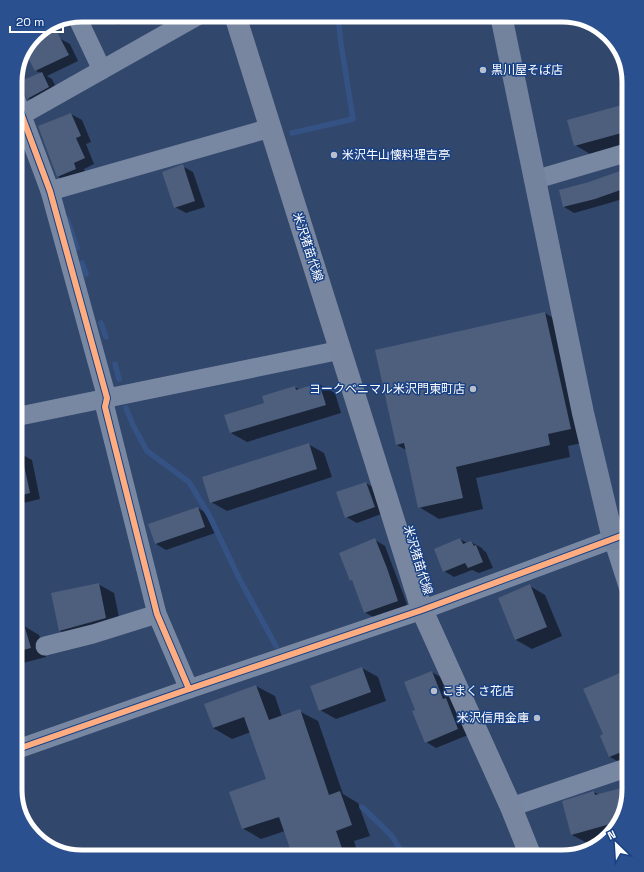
<svg xmlns="http://www.w3.org/2000/svg" width="644" height="872" font-family="'Space Grotesk','Noto Sans JP',sans-serif">
<style>
.shadow{fill:#0007}
.lines{fill:none;stroke-linecap:round;stroke-linejoin:round}
.stream{stroke:#355284;stroke-width:5.5}
.building{fill:#4e5f7d}
.street{stroke:#7888a2;stroke-width:19}
.secondary{stroke:#73839e;stroke-width:22}
.primary{stroke:#78879f;stroke-width:22}
.cycleway-casing{stroke:#194185;stroke-width:8}
.cycleway{stroke:#ffac80;stroke-width:6}
.poi-dot{fill:#b7bfcc;stroke:#194185;stroke-width:1.5}
.labels{text-anchor:middle;dominant-baseline:central;stroke-width:3;stroke-linejoin:round;paint-order:stroke}
.poi-label{font-size:12px;fill:#fff;stroke:#194185;text-anchor:start}
.street-label{font-size:12px;fill:#fff;stroke:#194185}
.rim{fill:none;stroke:#fff;stroke-width:5}
</style>
<rect width="100%" height="100%" fill="#32476c"/>
<g class="shadow">
<polygon points="107,15 140,15 118,25 109,19"/>
<polygon points="59,38 70,44 78,61 47,76 52,79 59,93 39,104 28,98 41,73 36,71 25,49 27,46"/>
<polygon points="629,104 629,143 590,154 575,145"/>
<polygon points="71,114 82,120 91,142 86,144 94,164 84,169 86,175 68,182 57,176 39,127"/>
<polygon points="182,166 193,172 205,207 186,213 175,207"/>
<polygon points="620,173 624,175 629,173 629,197 606,204 574,213 564,207"/>
<polygon points="15,200 20,217 15,219"/>
<polygon points="545,313 565,325 591,441 568,446 570,457 476,478 483,509 439,519 419,507 406,450 397,445"/>
<polygon points="319,384 335,393 341,413 247,442 231,433 226,416 265,404 295,387 300,390"/>
<polygon points="308,444 324,453 332,477 227,511 211,502"/>
<polygon points="21,454 32,460 40,499 15,505 15,455"/>
<polygon points="366,483 376,489 384,513 357,523 346,517"/>
<polygon points="198,508 208,514 215,533 166,550 156,544"/>
<polygon points="460,539 467,543 471,542 482,548 483,550 486,552 493,568 479,573 472,570 454,577 444,571"/>
<polygon points="375,540 385,546 408,607 375,618 364,612 354,582 351,580"/>
<polygon points="15,570 22,590 15,593"/>
<polygon points="98,584 114,593 121,627 75,640 60,631"/>
<polygon points="530,586 545,595 562,636 532,649 516,640 499,598"/>
<polygon points="15,624 24,626 39,635 46,657 15,665"/>
<polygon points="362,668 378,677 386,701 336,719 320,710 311,686"/>
<polygon points="629,670 629,764 626,766 610,757"/>
<polygon points="432,672 442,678 468,735 436,748 426,742"/>
<polygon points="256,686 275,696 282,717 299,711 318,721 343,794 358,803 370,836 354,841 359,857 294,857 285,831 261,839 242,828 267,780 251,732 232,739 213,728 205,704"/>
<polygon points="629,787 629,790 620,824 602,842 591,845 572,835 594,792 600,795"/>
</g>
<g class="lines">
<g class="stream">
<polyline points="292,133 353,119 341,44 338,15"/>
<polyline points="67,219 77,248"/>
<polyline points="82,263 86,274"/>
<polyline points="101,323 106,337"/>
<polyline points="115,364 119,379"/>
<polyline points="126,408 133,425 147,451 189,482 209,515 240,580 276,646"/>
<polyline points="362,807 391,835 405,857"/>
</g>
</g>
<g class="building">
<polygon points="56,30 69,55 35,71 24,50 28,44"/>
<polygon points="42,72 49,87 27,99 19,82"/>
<polygon points="629,103 629,131 574,146 567,120"/>
<polygon points="71,113 81,136 76,138 85,158 74,163 76,169 57,177 38,126"/>
<polygon points="183,164 195,201 174,208 162,172"/>
<polygon points="620,171 626,188 595,199 563,207 559,190 589,182"/>
<polygon points="545,312 571,429 548,434 550,445 456,467 463,498 418,508 404,443 396,445 375,350"/>
<polygon points="319,383 326,405 230,433 224,415 264,403 262,396 295,386 296,390"/>
<polygon points="309,443 317,469 210,503 202,477"/>
<polygon points="21,451 30,493 15,497 15,452"/>
<polygon points="366,482 375,507 345,518 336,492"/>
<polygon points="198,507 205,527 155,544 148,524"/>
<polygon points="375,538 387,568 398,601 364,613 352,580 350,581 339,553"/>
<polygon points="460,538 463,544 471,541 474,546 476,545 483,562 468,568 465,563 443,572 434,549"/>
<polygon points="99,583 106,618 59,631 51,593"/>
<polygon points="530,584 547,627 515,640 498,598"/>
<polygon points="15,608 19,608 31,648 15,652"/>
<polygon points="362,667 371,692 319,711 310,686"/>
<polygon points="629,669 629,749 609,757 600,736 603,734 583,689"/>
<polygon points="432,671 443,699 446,698 458,729 425,743 412,711 415,710 404,682"/>
<polygon points="256,685 269,720 300,709 329,795 340,791 352,825 336,831 344,854 334,857 293,857 279,817 242,829 229,792 266,779 244,717 213,728 204,704"/>
<polygon points="629,786 629,790 621,821 571,835 562,801 594,791 595,795"/>
</g>
<g class="lines">
<g class="street">
<polyline points="77,17 102,70"/>
<polyline points="15,97 50,191 107,398 105,407 157,614 189,689"/>
<polyline points="15,118 22,115 199,15"/>
<polyline points="534,180 629,152"/>
<polyline points="50,191 270,128"/>
<polyline points="15,417 341,350"/>
<polyline points="45,646 93,634 157,614"/>
<polyline points="15,750 189,689 422,610 613,539 629,589"/>
<polyline points="511,807 629,767"/>
</g>
<polyline class="secondary" points="501,15 583,413 613,539 629,533"/>
<polyline class="primary" points="235,15 422,610 511,807 531,857"/>
<g class="cycleway-casing">
<g id="cycleway">
<polyline points="15,97 50,191 107,398 105,407 157,614 189,689"/>
<polyline points="15,750 189,689 422,610 629,533"/>
</g>
</g>
<use href="#cycleway" class="cycleway"/>
</g>
<g class="poi-dot">
<circle cx="483" cy="70" r="4"/>
<circle cx="334" cy="155" r="4"/>
<circle cx="473" cy="389" r="4"/>
<circle cx="434" cy="691" r="4"/>
<circle cx="537" cy="718" r="4"/>
</g>
<g class="labels">
<g class="poi-label">
<text x="491" y="70">黒川屋そば店</text>
<text x="342" y="155">米沢牛山懐料理吉亭</text>
<text x="465" y="389" text-anchor="end">ヨークベニマル米沢門東町店</text>
<text x="442" y="691">こまくさ花店</text>
<text x="529" y="718" text-anchor="end">米沢信用金庫</text>
</g>
<g class="street-label">
<text transform="translate(308 247) rotate(72)">米沢猪苗代線</text>
<text transform="translate(418 560) rotate(73)">米沢猪苗代線</text>
</g>
</g>
<path d="M0 0H644V872H0ZM82 22H562A60 60 0 0 1 622 82V790A60 60 0 0 1 562 850H82A60 60 0 0 1 22 790V82A60 60 0 0 1 82 22Z" fill="#2b508f" fill-rule="evenodd"/>
<path class="rim" d="M82 22H562A60 60 0 0 1 622 82V790A60 60 0 0 1 562 850H82A60 60 0 0 1 22 790V82A60 60 0 0 1 82 22Z"/>
<g transform="translate(616 844) rotate(335)" stroke="#194185" stroke-width="3" paint-order="stroke">
<path d="M0-3L7 15L0 10L-7 15Z" fill="#ffffff"/>
<text y="-6" font-size="11" font-weight="bold" text-anchor="middle" fill="#ffffff">N</text>
</g>
<path d="M10 26v6h53v-6" fill="none" stroke="#ffffff" stroke-width="2"/>
<text x="16" y="26" font-size="12" fill="#ffffff" stroke="#194185" stroke-width="3" paint-order="stroke">20 m</text>
</svg>
